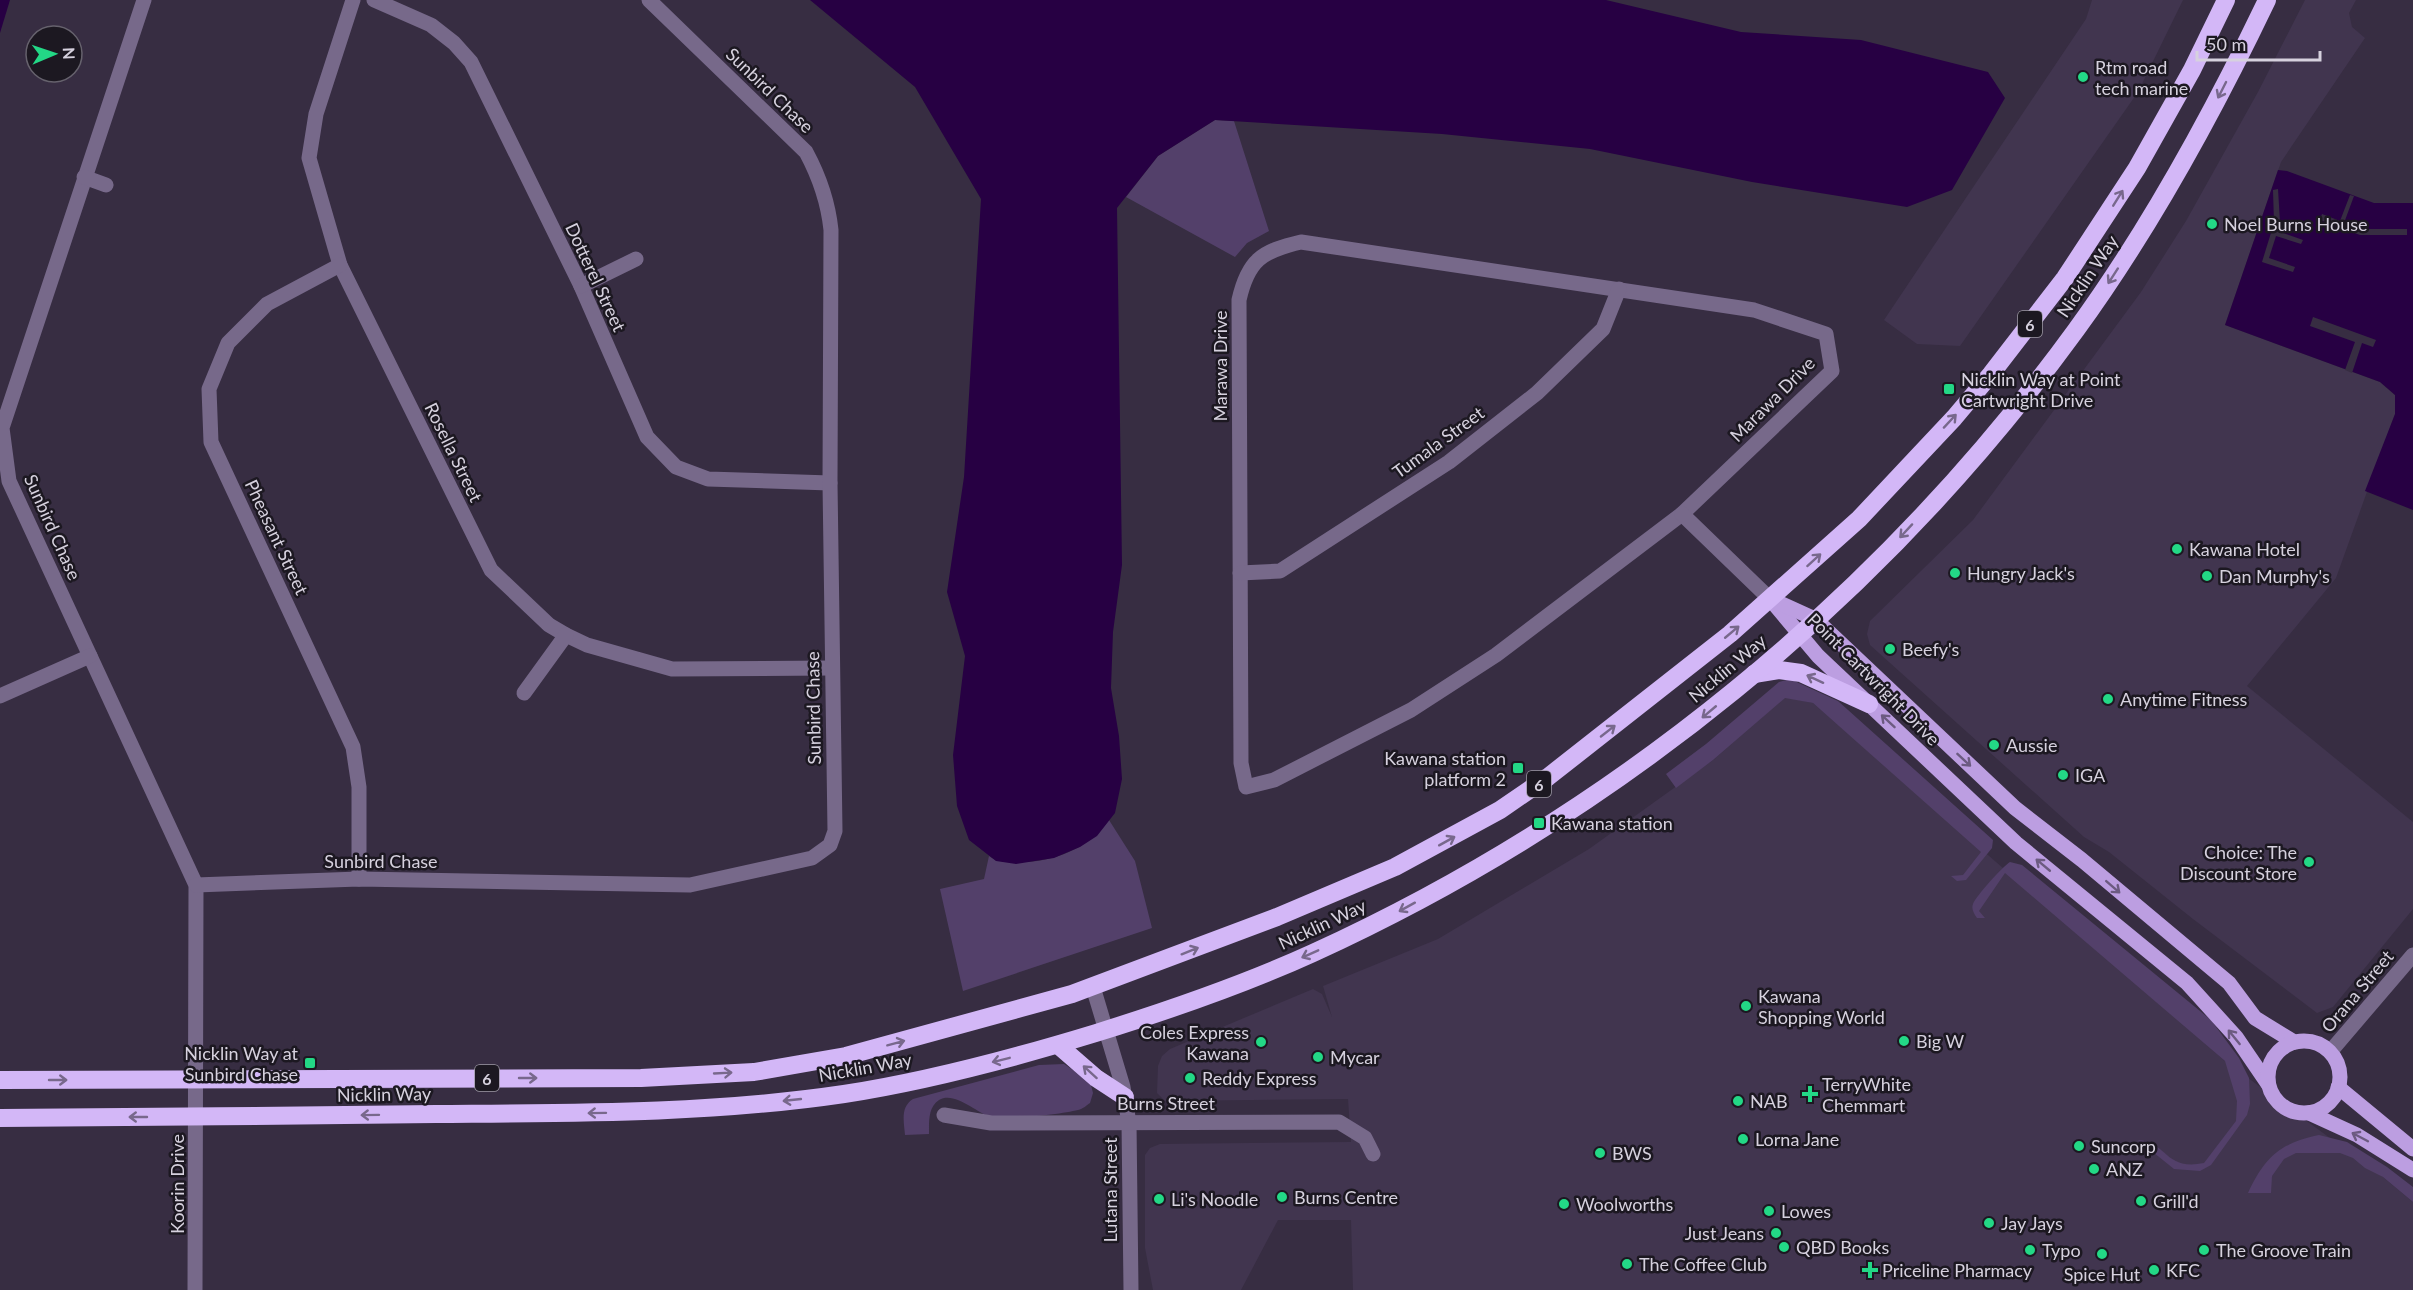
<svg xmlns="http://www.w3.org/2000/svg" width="2413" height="1290" font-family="Lato,sans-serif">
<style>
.built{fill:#41354f}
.green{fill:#53406a}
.water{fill:#270043}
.pier{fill:#372d42}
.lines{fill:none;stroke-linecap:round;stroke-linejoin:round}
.minor{stroke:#77698a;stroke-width:15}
.major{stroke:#bc9ee1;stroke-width:15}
.highway{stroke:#d3b7f7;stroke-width:18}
.oneway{stroke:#78688c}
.oneway2{stroke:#6c5b81}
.poi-dot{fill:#23d886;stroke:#1c1821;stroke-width:2}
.labels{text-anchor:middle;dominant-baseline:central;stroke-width:5;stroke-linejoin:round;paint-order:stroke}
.shield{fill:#1c1821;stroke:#9e9aa5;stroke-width:1.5}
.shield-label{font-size:16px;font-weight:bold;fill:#d6d1de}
.poi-label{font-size:18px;fill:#d6d1de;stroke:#1c1821;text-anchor:start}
.street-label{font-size:18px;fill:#d6d1de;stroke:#1c1821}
</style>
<rect width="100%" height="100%" fill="#372d42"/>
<g class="built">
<polygon points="2092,0 2183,0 2138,92 1960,346 1917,344 1884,320 2086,19"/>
<polygon points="2305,0 2356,0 2349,13 2352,27 2365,38 2281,162 2225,325 2380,382 2395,395 2395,414 2336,578 2247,686 2413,822 2413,909 2333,1007 2317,1013 2193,919 2109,852 2084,837 1870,645 1867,634 1870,621 1973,520 2141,292 2186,221 2258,92"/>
<polygon points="1785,697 1813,703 2225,1061 2383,1177 2413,1202 2413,1290 1353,1290 1351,1220 1278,1220 1241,1290 1153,1290 1145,1248 1145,1155 1150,1148 1160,1144 1351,1142 1348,1099 1165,1101 1157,1093 1158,1066 1162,1056 1170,1049 1313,989 1322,994 1332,1017 1323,986 1438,939 1589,849 1713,760"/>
</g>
<g class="green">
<polygon points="1215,120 1234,121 1269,231 1247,243 1235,257 1126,197 1158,156"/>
<polygon points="1790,679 1838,701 1993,840 1992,848 1966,880 1957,881 1951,876 1963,875 1981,852 1813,703 1785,698 1713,760 1676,788 1666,774 1706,744 1779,682"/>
<path d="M1109,820L1135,861L1152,928L963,991L940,889L984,879L989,856C997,862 1005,862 1016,862C1052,863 1087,850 1109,820Z"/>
<path d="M2010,862L2022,865L2211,1020L2239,1058L2249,1078L2250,1104L2247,1115L2211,1165L2200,1171L2174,1169L2138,1140C2168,1142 2164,1171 2204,1163L2236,1121L2237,1101L2225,1061L2005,873L1979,911L1985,918H1977C1974,914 1971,909 1973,904C1976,896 2003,866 2010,862Z"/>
<path d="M1064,1064L1090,1081L1093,1093L1090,1103C1087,1105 1083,1109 1078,1110C1061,1114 1007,1121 991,1117C976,1113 955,1091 939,1100C928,1107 929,1122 929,1134L905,1135C904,1122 900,1107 913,1099L1039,1065Z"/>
<path d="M2319,1135L2347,1142L2387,1167L2413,1187V1202L2383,1177L2365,1168L2353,1158L2340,1153H2296L2284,1159L2272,1176L2271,1193H2248C2265,1157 2280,1143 2319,1135Z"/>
</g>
<g class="water">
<polygon points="0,0 10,0 0,33"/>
<polygon points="810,0 1606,0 1741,32 1861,40 1988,72 2005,98 1952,190 1907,207 1752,182 1590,149 1442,134 1215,120 1158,156 1117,208 1122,565 1113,632 1111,688 1119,736 1122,779 1115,813 1097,836 1080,847 1054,858 1016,864 996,861 969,840 957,806 953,755 965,656 947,592 964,477 981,199 915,87"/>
<polygon points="2278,170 2287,171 2374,203 2413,203 2413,510 2365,491 2395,414 2395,395 2380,382 2225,325"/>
</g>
<g class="pier">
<polygon points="2278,189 2280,222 2277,231 2303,240 2301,244 2276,236 2269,258 2295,267 2293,272 2262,262 2274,223 2273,190"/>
<polygon points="2350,195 2354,196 2344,223 2361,229 2407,229 2407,235 2360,235 2320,220 2322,214 2340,221"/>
<polygon points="2313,317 2376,340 2373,347 2362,343 2352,373 2345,370 2355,342 2310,326"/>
</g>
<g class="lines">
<g class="minor">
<polyline points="144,0 2,428 9,481 196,885 195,1290"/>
<polyline points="353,0 316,114 309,158 340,265 491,570 549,625 566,635 587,645 672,669 831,668"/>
<polyline points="374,0 431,25 454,43 471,62 581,286 647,437 676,467 708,479 830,483"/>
<polyline points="84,177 106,185"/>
<path d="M1301,242L1754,310L1826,334L1832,371L1682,514L1496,655L1411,710L1274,780L1246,787L1241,763L1239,300C1248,260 1262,251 1301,242Z"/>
<polyline points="340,265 267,304 228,343 209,389 211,442 353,747 359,787 359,879"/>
<polyline points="581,286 636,259"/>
<polyline points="1682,514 1770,599"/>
<polyline points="1240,573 1280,571 1449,462 1537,393 1603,329 1619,289"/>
<polyline points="524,693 566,635"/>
<polyline points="0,696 90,656"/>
<path d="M196,885L359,879L690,885L812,858L830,845L835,831L830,483L831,230C828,201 820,178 806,152L649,0"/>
<polyline points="1093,987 1123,1087 1129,1123 1131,1290"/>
<polyline points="2330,1052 2413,955"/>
<polyline points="944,1115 991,1123 1339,1122 1365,1138 1373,1154"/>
</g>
<g class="major">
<polyline points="1770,599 1818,656 2016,843 2187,983 2236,1037 2268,1084"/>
<polyline points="1773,600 1815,619 2015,808 2082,860 2229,983 2255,1018 2294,1042"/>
<circle cx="2304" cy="1077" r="36"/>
<polyline points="2338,1087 2413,1149"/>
<polyline points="2309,1113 2357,1135 2413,1170"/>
</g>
<g class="highway">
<polyline points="1754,674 1779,670 1801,673 1869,704"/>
<polyline points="1058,1045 1096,1078 1125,1097"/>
<polyline points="0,1080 641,1078 754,1072 846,1056 1072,994 1277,917 1395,867 1500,810 1548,777 1730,634 1859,519 1954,418 1991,374 2065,278 2137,168 2192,70 2226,0"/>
<path d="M0,1118C145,1117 291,1116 436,1114C572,1113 709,1114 844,1094C929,1081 1014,1058 1096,1033C1170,1010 1243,985 1313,953C1615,815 1881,598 2076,330C2151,227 2212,115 2267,0"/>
</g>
</g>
<defs><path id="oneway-shaft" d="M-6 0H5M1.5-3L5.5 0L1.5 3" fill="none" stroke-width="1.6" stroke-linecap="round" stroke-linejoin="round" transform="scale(1.5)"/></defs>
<g class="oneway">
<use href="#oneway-shaft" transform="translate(2222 90) rotate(117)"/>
<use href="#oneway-shaft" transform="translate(2118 198) rotate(-58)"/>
<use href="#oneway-shaft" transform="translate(2113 276) rotate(123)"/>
<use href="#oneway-shaft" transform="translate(1950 421) rotate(-47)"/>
<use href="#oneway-shaft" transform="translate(1906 531) rotate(133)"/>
<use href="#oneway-shaft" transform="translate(1814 560) rotate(-42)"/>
<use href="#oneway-shaft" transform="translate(1732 632) rotate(-40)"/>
<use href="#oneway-shaft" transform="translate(1815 679) rotate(-155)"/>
<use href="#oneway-shaft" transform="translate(1709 712) rotate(140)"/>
<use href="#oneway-shaft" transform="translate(1608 731) rotate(-38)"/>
<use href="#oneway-shaft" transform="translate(1447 841) rotate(-29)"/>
<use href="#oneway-shaft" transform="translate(1407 907) rotate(151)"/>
<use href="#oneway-shaft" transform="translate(1190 951) rotate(-22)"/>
<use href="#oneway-shaft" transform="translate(1310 954) rotate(156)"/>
<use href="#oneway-shaft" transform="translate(896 1043) rotate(-15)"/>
<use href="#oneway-shaft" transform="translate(1001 1060) rotate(166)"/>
<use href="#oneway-shaft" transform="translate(1090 1072) rotate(-138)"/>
<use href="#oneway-shaft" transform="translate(723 1073) rotate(-3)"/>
<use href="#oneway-shaft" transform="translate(528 1078)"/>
<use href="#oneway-shaft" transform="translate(58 1080)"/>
<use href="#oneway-shaft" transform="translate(792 1100) rotate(174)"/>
<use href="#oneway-shaft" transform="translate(597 1113) rotate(179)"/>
<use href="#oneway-shaft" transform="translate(370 1115) rotate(179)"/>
<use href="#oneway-shaft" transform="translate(138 1117) rotate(180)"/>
</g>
<g class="oneway2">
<use href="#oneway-shaft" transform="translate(1888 721) rotate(-137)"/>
<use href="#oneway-shaft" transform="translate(1964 760) rotate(43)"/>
<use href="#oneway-shaft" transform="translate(2043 865) rotate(-140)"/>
<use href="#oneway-shaft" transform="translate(2113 887) rotate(41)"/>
<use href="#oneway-shaft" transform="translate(2234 1037) rotate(-129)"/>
<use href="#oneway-shaft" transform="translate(2360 1137) rotate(-152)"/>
</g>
<g class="poi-dot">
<circle cx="2083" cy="77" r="6"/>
<circle cx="2212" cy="224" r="6"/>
<rect x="1943" y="383" width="12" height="12" rx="3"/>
<circle cx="2177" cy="549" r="6"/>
<circle cx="1955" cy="573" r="6"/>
<circle cx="2207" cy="576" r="6"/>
<circle cx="1890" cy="649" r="6"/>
<circle cx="2108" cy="699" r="6"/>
<circle cx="1994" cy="745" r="6"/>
<rect x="1512" y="762" width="12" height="12" rx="3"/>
<circle cx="2063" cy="775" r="6"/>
<rect x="1533" y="817" width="12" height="12" rx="3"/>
<circle cx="2309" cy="862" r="6"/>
<circle cx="1746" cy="1006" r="6"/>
<circle cx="1904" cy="1041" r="6"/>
<circle cx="1261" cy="1042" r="6"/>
<circle cx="1318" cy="1057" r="6"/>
<rect x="304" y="1057" width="12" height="12" rx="3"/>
<circle cx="1190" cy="1078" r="6"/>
<path d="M1807 1085h6v6h6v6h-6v6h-6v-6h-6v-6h6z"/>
<circle cx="1738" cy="1101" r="6"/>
<circle cx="1743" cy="1139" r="6"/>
<circle cx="2079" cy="1146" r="6"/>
<circle cx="1600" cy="1153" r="6"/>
<circle cx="2094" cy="1169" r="6"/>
<circle cx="1282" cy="1197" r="6"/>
<circle cx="1159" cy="1199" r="6"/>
<circle cx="2141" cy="1201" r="6"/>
<circle cx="1564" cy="1204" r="6"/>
<circle cx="1769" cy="1211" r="6"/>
<circle cx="1989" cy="1223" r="6"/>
<circle cx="1776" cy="1233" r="6"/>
<circle cx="1784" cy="1247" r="6"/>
<circle cx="2030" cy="1250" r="6"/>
<circle cx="2204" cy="1250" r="6"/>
<circle cx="2102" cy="1254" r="6"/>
<circle cx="1627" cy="1264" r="6"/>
<path d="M1867 1261h6v6h6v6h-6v6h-6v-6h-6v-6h6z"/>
<circle cx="2154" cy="1270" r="6"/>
</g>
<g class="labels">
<g class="shield">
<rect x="2018" y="311" width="24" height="26" rx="4.5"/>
<rect x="1527" y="771" width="24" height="26" rx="4.5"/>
<rect x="475" y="1065" width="24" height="26" rx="4.5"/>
</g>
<g class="shield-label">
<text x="2030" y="324">6</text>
<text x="1539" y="784">6</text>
<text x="487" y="1078">6</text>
</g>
<g class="poi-label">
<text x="2095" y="67">Rtm road<tspan x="2095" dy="21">tech marine</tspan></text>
<text x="2224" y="224">Noel Burns House</text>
<text x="1961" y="379">Nicklin Way at Point<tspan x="1961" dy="21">Cartwright Drive</tspan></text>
<text x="2189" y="549">Kawana Hotel</text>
<text x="1967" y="573">Hungry Jack's</text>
<text x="2219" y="576">Dan Murphy's</text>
<text x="1902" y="649">Beefy's</text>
<text x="2120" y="699">Anytime Fitness</text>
<text x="2006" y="745">Aussie</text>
<text x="1506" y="758" text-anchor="end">Kawana station<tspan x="1506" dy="21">platform 2</tspan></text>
<text x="2075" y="775">IGA</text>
<text x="1551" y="823">Kawana station</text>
<text x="2297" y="852" text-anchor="end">Choice: The<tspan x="2297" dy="21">Discount Store</tspan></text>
<text x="1758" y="996">Kawana<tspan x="1758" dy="21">Shopping World</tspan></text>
<text x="1249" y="1032" text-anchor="end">Coles Express<tspan x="1249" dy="21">Kawana</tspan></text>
<text x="1916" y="1041">Big W</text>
<text x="298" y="1053" text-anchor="end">Nicklin Way at<tspan x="298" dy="21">Sunbird Chase</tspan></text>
<text x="1330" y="1057">Mycar</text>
<text x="1202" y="1078">Reddy Express</text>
<text x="1822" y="1084">TerryWhite<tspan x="1822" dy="21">Chemmart</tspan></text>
<text x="1750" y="1101">NAB</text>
<text x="1755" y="1139">Lorna Jane</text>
<text x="2091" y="1146">Suncorp</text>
<text x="1612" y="1153">BWS</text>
<text x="2106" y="1169">ANZ</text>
<text x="1294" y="1197">Burns Centre</text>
<text x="1171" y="1199">Li's Noodle</text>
<text x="2153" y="1201">Grill'd</text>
<text x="1576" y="1204">Woolworths</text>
<text x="1781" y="1211">Lowes</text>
<text x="2001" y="1223">Jay Jays</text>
<text x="1764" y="1233" text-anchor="end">Just Jeans</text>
<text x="1796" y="1247">QBD Books</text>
<text x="2042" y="1250">Typo</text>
<text x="2216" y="1250">The Groove Train</text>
<text x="1639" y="1264">The Coffee Club</text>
<text x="1882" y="1270">Priceline Pharmacy</text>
<text x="2166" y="1270">KFC</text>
<text x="2102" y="1274" text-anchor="middle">Spice Hut</text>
</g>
<g class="street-label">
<text transform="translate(770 90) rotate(44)">Sunbird Chase</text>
<text transform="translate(2087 276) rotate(-56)">Nicklin Way</text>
<text transform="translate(596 277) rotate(65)">Dotterel Street</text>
<text transform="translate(1220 366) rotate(-90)">Marawa Drive</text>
<text transform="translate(1772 399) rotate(-45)">Marawa Drive</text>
<text transform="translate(1438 442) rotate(-36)">Tumala Street</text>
<text transform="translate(454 452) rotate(64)">Rosella Street</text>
<text transform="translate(53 527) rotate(66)">Sunbird Chase</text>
<text transform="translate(277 537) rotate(65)">Pheasant Street</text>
<text transform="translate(1727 668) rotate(-40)">Nicklin Way</text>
<text transform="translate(1874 679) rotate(45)">Point Cartwright Drive</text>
<text transform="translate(813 708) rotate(-91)">Sunbird Chase</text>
<text x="381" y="861">Sunbird Chase</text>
<text transform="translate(1322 924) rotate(-25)">Nicklin Way</text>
<text transform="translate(2357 991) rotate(-50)">Orana Street</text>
<text transform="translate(865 1067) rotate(-10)">Nicklin Way</text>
<text transform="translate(384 1094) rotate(-1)">Nicklin Way</text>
<text x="1166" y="1103">Burns Street</text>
<text transform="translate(177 1184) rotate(-90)">Koorin Drive</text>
<text transform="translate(1110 1190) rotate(-90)">Lutana Street</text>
</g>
</g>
<g transform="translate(54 54) rotate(88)"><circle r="28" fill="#1c1821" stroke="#66626d" stroke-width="1.5"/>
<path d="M0-4.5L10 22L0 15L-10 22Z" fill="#23d886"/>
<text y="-9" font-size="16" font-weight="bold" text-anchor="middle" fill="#d6d1de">N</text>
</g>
<path d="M2197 51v9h123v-9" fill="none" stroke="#d6d1de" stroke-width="3"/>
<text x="2206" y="51" font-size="18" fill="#d6d1de" stroke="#1c1821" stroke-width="4.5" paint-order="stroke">50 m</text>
</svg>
